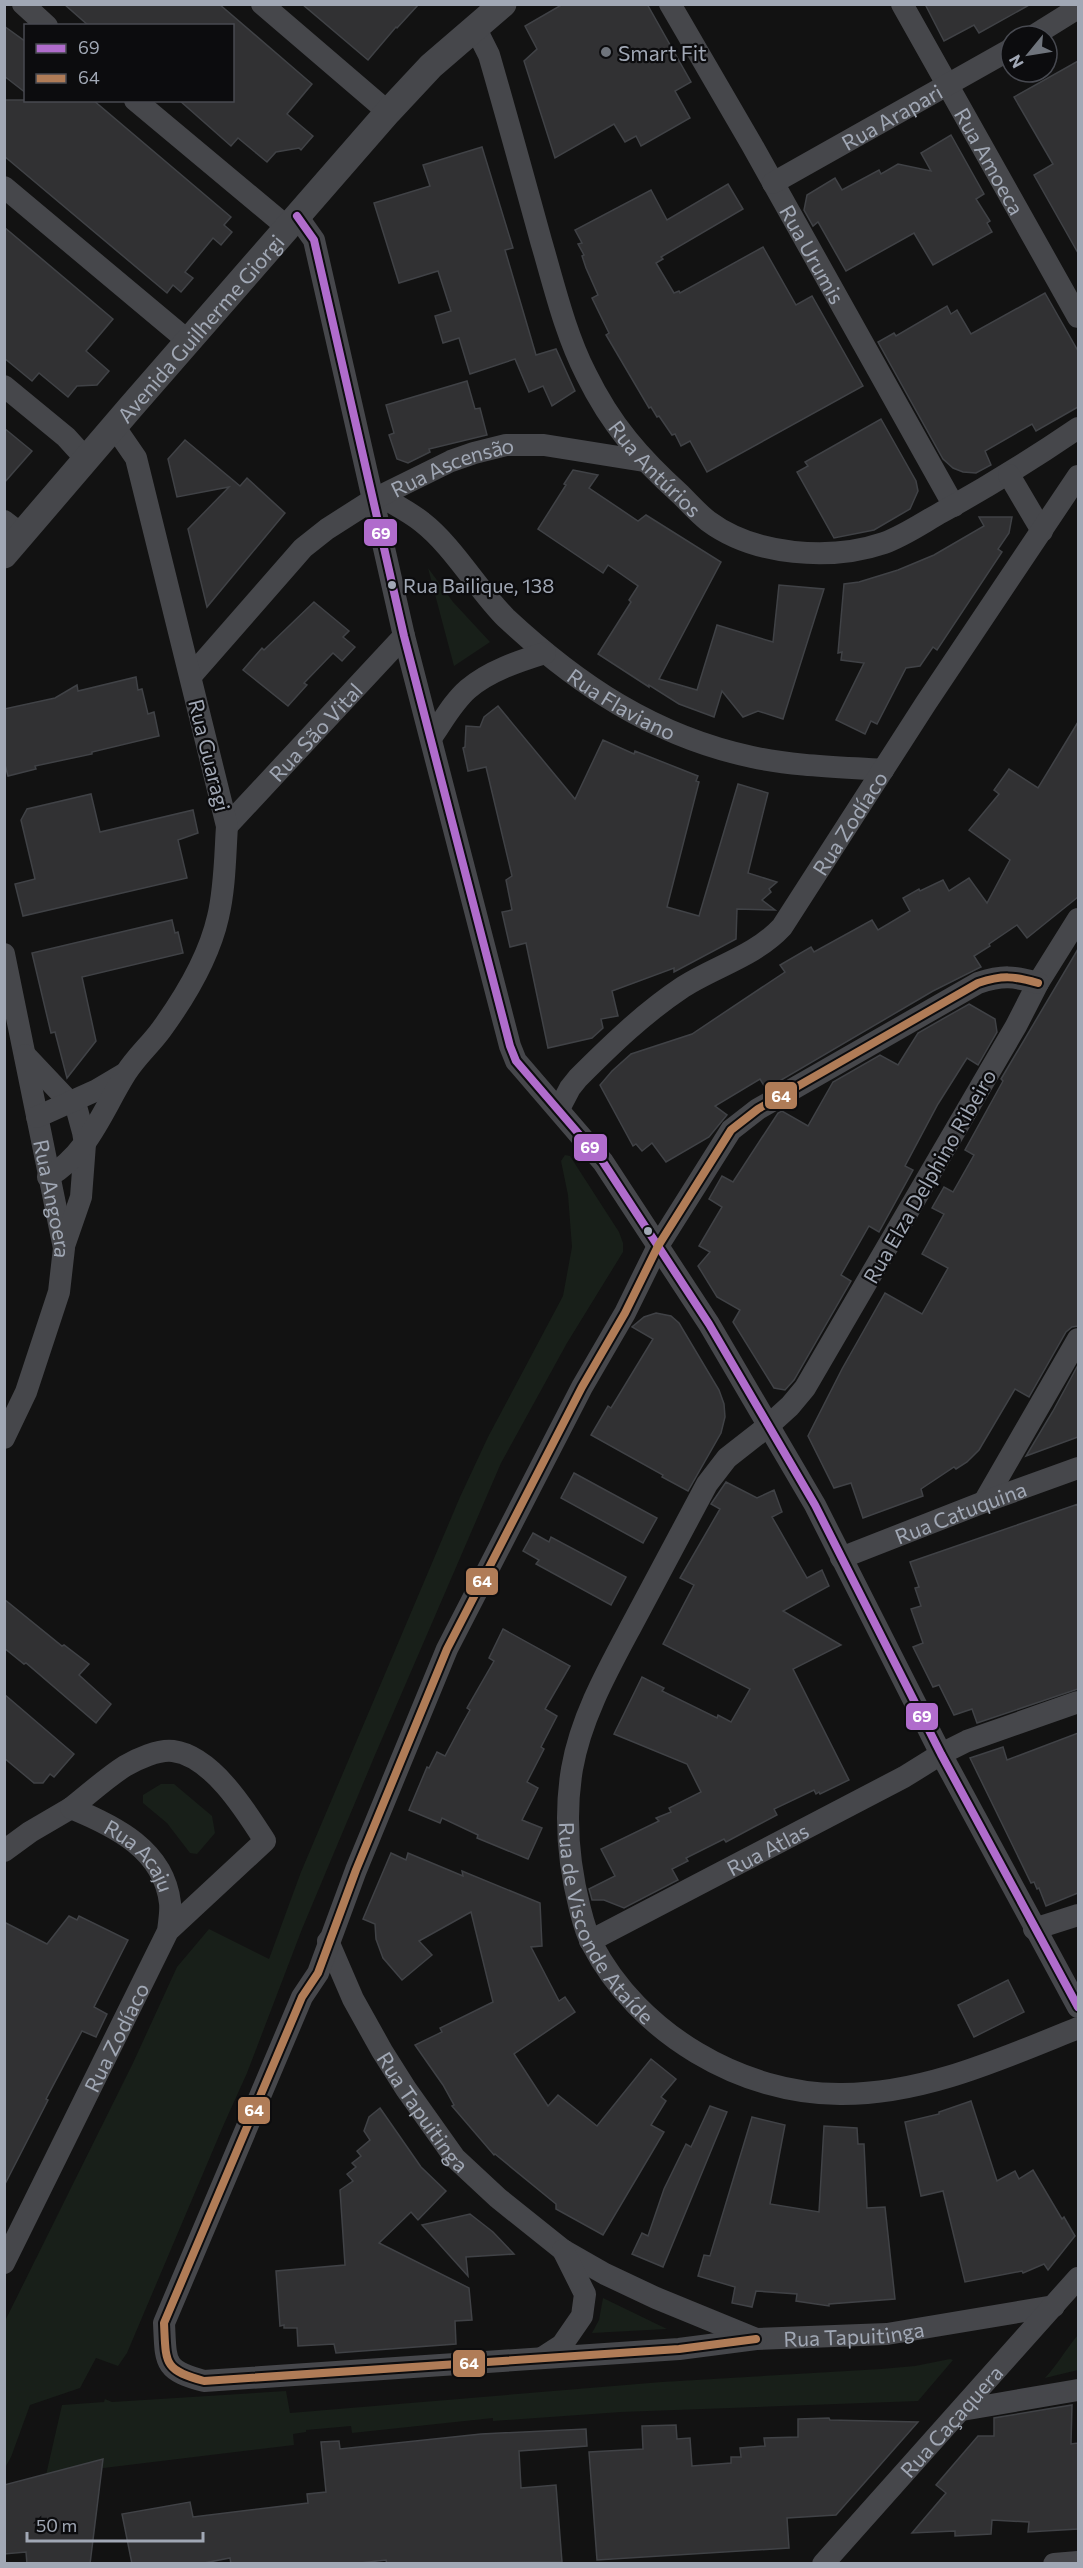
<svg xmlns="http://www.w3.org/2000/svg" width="1083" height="2568" font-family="Commissioner,sans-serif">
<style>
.green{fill:#181f19}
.building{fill:#313133;stroke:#404246;stroke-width:1.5}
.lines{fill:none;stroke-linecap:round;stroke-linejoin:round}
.minor{stroke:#46474b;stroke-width:22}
.tertiary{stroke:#46474b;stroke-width:27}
.bus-1-casing{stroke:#0c0c0e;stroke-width:12}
.bus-2-casing{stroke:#0c0c0e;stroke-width:12}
.bus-1{stroke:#b06ccc;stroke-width:8}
.bus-2{stroke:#b07c57;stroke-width:8}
.poi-dot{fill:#6f747c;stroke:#0c0c0e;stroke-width:2}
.bus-dot{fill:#a1a8b5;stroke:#0c0c0e;stroke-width:2}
.labels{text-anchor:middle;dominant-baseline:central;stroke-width:4.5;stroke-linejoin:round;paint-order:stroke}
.bus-label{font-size:20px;fill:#a1a8b5;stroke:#0c0c0e;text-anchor:start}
.poi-label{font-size:21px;fill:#a1a8b5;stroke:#0c0c0e;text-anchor:start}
.street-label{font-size:21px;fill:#a1a8b5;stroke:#0c0c0e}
.line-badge{stroke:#0c0c0e;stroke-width:2}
.badge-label{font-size:16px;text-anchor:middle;font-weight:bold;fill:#fff}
</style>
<rect width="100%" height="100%" fill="#121212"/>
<g class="green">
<polygon points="428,568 453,602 490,642 454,666"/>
<polygon points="565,1155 570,1156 619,1232 623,1243 623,1252 567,1343 501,1463 375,1755 302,1929 247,2073 224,2124 127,2353 118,2366 96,2358 80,2388 30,2405 11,2457 5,2468 5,2321 133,2063 177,1967 209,1929 269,1959 301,1872 460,1497 488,1437 563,1296 572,1247 568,1195 561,1161"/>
<polygon points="161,1784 174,1784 212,1816 215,1833 197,1854 190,1853 167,1823 143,1803 143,1795"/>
<polygon points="603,2298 667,2329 592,2333 599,2320"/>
<path d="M1078,2335V2370L1045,2378C1058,2364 1066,2349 1078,2335Z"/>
<polygon points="950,2359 953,2360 918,2401 621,2412 493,2421 493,2418 352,2433 351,2426 306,2430 306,2432 293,2434 294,2445 46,2475 62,2405 104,2402 105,2399 112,2402 286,2391 290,2413 662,2382 881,2369 915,2366"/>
</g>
<g class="building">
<polygon points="64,4 219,4 312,84 287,114 313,136 301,150 299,148 276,152 267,162 238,138 231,146 179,100 232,100 232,26 89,26"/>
<polygon points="302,4 419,4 397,28 396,27 368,60"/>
<polygon points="563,4 647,4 691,82 675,91 690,118 641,146 636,136 625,142 614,124 555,158 524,61 537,49 525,26"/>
<polygon points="925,4 1031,4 979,33 974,25 944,41"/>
<polygon points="4,26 26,42 26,93 4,76"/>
<polygon points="1078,61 1078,253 1034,175 1053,164 1014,97"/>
<polygon points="4,100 93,100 231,217 224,225 232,232 221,245 213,238 185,272 193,278 181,292 173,285 167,293 4,156"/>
<polygon points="951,135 984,194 976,199 990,221 987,223 992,232 933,265 914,233 846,271 818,222 813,226 804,210 807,195 835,178 842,190 879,170 881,174 898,164 931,171 921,153"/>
<polygon points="482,147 513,248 505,250 536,355 556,349 575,391 552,406 543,386 529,392 515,359 470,374 459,338 443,343 435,316 451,311 438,271 399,283 374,203 430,186 423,165"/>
<polygon points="728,184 743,209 661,257 663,259 656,263 674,293 679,291 680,293 763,247 796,305 812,296 863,386 707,472 690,441 681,446 675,434 672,435 659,416 657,417 651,407 649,408 606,335 609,333 592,298 598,295 586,268 582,256 584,255 578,244 582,243 575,230 651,190 667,220"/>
<polygon points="4,227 113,319 86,351 109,371 97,385 77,386 68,397 39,373 32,381 4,358"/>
<polygon points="1045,293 1078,351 1078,407 1036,431 1032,424 985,451 991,465 976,473 963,472 953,468 943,459 878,342 894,333 896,336 947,306 951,314 957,310 971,334"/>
<polygon points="467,381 475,409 480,408 487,435 429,449 430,452 408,463 397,459 389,435 394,433 386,405"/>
<polygon points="881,419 916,481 918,491 910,509 874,530 834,538 797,472 808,466 805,462"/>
<polygon points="4,428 32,451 4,483"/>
<polygon points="185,440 240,486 247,478 285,513 207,607 188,529 229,487 177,497 168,459"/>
<polygon points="573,470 598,475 589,488 638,521 646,515 721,562 659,679 697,690 717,625 773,642 779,585 824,589 783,719 758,711 743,717 722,691 714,717 679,704 649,685 649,687 598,654 631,602 629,600 638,586 608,565 603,573 538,529 566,485 564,484"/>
<polygon points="979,517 1012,517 1009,533 998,549 1002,552 937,650 933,647 920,666 906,668 877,724 871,721 865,734 836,720 864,663 841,660 842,652 838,653 844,584 859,582 898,570 934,555 984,526"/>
<polygon points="314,602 349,631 343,637 355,647 342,661 333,653 304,683 307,685 288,706 243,670 262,648 264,650"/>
<polygon points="136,677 138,690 142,689 148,714 154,712 159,736 92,752 92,754 35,766 36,769 8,776 4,761 4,709 55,698 77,685 78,691"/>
<polygon points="498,706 575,799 603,740 634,754 635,751 698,776 696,781 699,782 667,907 699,916 738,784 768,793 748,873 777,882 769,889 771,892 762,900 775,910 737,909 736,939 674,972 674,968 612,991 618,1016 601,1019 603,1028 592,1038 548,1048 526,943 510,947 502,912 512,910 506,880 512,876 486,767 468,771 463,748 465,747 466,726 480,727 484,717"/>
<polygon points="1078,722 1078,897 1027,938 1017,925 989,944 990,946 974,956 981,967 933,991 766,1089 760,1079 715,1106 727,1115 709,1137 666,1162 652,1143 642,1151 636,1144 633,1146 600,1085 612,1071 631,1054 692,1034 785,972 780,965 811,947 814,952 872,920 878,930 910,911 903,898 919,889 920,891 943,880 949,891 969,878 987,903 1010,860 969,830 999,794 994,790 1009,769 1038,788"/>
<polygon points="91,794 100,832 193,810 198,833 178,840 187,878 23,916 15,884 35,879 21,820 27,809"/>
<polygon points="172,920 175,933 178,932 183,953 82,977 96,1041 67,1078 55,1032 51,1033 32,953"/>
<polygon points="1078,949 1078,1326 1072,1327 1066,1332 1029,1397 1015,1389 979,1450 967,1462 956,1469 954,1467 921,1489 923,1496 863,1518 851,1483 834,1488 808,1436 842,1369 885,1293 922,1314 926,1307 948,1268 922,1254 944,1214 932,1208 944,1187 953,1192 974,1155 965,1150 1003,1081 1001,1079"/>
<polygon points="969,1004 995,1019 997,1032 978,1065 967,1058 938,1104 905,1166 913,1170 879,1232 869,1226 841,1275 851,1281 794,1380 785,1390 774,1388 733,1322 740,1310 717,1297 698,1266 710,1252 699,1246 722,1207 709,1199 722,1176 733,1182 778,1113 782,1111 808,1126 833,1082 880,1055 898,1065 918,1033"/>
<polygon points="656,1313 671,1316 679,1323 719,1390 724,1404 725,1417 721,1433 688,1491 662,1477 663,1475 591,1435 608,1406 611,1408 653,1339 632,1327 644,1317"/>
<polygon points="1078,1365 1078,1437 1026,1456 1053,1411"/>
<polygon points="574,1473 657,1518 643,1543 561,1498"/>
<polygon points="726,1482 757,1498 774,1490 782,1512 772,1517 807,1578 822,1570 829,1586 783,1611 841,1645 793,1669 849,1780 820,1794 819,1792 816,1794 814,1790 774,1809 777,1815 754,1827 726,1842 724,1839 686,1858 688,1861 672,1869 678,1880 624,1908 604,1900 592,1900 589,1889 615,1876 601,1849 659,1821 656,1818 671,1812 669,1808 701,1792 687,1764 614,1734 642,1677 664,1688 662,1691 717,1718 718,1715 731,1722 750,1689 663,1644 694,1585 680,1578 720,1509 711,1504"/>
<polygon points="1078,1504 1078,1689 977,1723 972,1709 954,1715 939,1685 933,1687 913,1647 923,1643 911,1609 921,1606 915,1588 919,1587 910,1562"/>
<polygon points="533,1533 549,1542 551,1537 626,1577 611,1605 536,1564 539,1560 523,1551"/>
<polygon points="4,1599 62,1646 64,1645 89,1664 79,1675 111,1704 96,1723 26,1663 24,1664 4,1648"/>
<polygon points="503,1629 570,1666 545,1709 557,1716 541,1747 544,1749 527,1782 538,1788 522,1820 542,1828 528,1859 477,1838 478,1835 442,1818 440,1823 409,1810 427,1767 429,1768 437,1752 445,1756 461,1726 470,1710 467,1708 494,1661 489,1658"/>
<polygon points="4,1694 74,1754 54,1777 50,1774 43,1783 34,1783 4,1758"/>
<polygon points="1078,1733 1078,1893 1046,1906 1039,1888 1037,1889 1034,1882 1031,1883 970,1758 1003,1747 1007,1760"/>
<polygon points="391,1853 406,1860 408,1853 463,1876 462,1871 540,1903 542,1946 531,1947 559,2001 565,1997 575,2012 514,2054 548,2106 558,2095 597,2126 651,2059 676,2079 661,2097 666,2101 651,2125 664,2132 603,2235 556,2209 556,2204 495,2154 494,2155 452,2106 454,2105 443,2085 415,2045 442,2032 440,2028 493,2002 471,1912 419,1941 432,1955 402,1980 383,1958 376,1939 375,1924 363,1919"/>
<polygon points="69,1916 77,1920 79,1916 128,1940 94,2007 107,2014 96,2037 82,2031 46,2099 48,2100 4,2186 4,1922 47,1944"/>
<polygon points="1008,1980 1024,2012 974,2037 958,2005"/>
<polygon points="971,2101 997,2181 1015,2171 1019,2179 1033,2170 1062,2219 1064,2217 1075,2236 1048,2270 1044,2264 1023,2273 1022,2271 965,2282 943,2191 921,2196 905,2122 939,2114 939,2112"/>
<polygon points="710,2106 727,2112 663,2267 632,2254 642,2233 648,2236 664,2189 686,2144 691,2147"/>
<polygon points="380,2108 421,2167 446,2191 418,2220 411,2212 379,2243 469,2288 472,2320 455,2321 456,2344 336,2353 334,2344 298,2346 297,2328 284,2328 284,2325 280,2326 276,2271 345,2265 340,2190 353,2181 347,2174 356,2167 352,2163 361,2156 357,2151 370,2140 364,2131 369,2117"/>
<polygon points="752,2117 785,2125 770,2204 819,2212 824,2126 857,2128 858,2144 864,2144 867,2208 885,2207 895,2299 829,2304 829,2306 796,2301 797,2294 756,2291 752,2307 732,2303 735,2287 698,2276 704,2255 710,2256"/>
<polygon points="470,2214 493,2232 514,2254 466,2257 468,2276 422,2225"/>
<polygon points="1072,2405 1071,2444 1078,2443 1078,2529 1028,2532 1029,2522 992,2520 991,2534 955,2536 955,2531 912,2533 946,2493 936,2485 978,2436 994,2436 994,2418"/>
<polygon points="829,2418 830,2420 918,2422 836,2515 787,2518 789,2548 597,2560 589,2452 643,2449 642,2426 676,2425 677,2439 690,2438 692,2466 731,2463 731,2457 741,2457 740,2448 765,2446 764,2438 798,2437 798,2419"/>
<polygon points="586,2429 587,2446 519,2451 521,2488 556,2485 562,2562 387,2564 386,2560 351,2564 231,2564 230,2558 199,2564 132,2564 122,2514 190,2502 193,2517 308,2503 307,2494 326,2492 321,2442 339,2441 340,2449 481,2434"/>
<polygon points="103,2459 90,2564 27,2564 26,2552 4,2554 4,2485"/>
</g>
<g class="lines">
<g class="minor">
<polyline points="23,4 47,26"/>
<polyline points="262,4 388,112"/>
<path id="s1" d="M670,4L752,145L954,506"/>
<path id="s2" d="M902,4L1078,317"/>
<path id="s3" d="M475,27L489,55C507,117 524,179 541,241C554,285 565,333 586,374C611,425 640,458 681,495C690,504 699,514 708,521C755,556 831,561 884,543C904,536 924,522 942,512C989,486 1034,458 1078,428"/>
<polyline points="1033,36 1078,8"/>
<polyline points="135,100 287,227"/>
<path id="s4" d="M773,183L1011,49"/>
<polyline points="4,187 188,341"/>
<polyline points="297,216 314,240 404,636 510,1046 516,1061 603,1162 709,1324 815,1505 941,1754 1078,2007"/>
<polyline points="4,386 66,437 86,459"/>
<polyline points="1009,475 1042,531"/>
<path id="s5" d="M380,496C394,504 410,512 422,522C453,546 478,590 506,618C578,685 654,736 752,757C794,766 839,767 883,770"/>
<polyline points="4,521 22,535"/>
<path id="s6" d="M191,676L303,548L327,529L374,499L451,461L474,453L506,445H544L644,461"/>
<path d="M431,738C443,721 453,702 468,689C489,671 519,661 545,653"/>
<path id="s7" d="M227,826L404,636"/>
<path id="s8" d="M1078,919L1038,983L1016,1026L805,1388L790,1406L768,1426L727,1458L707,1484C683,1529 659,1574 635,1619C610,1666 581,1716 572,1769C564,1817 568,1862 580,1909C583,1921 586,1933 592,1944C638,2033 742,2095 842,2094C925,2094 1003,2058 1078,2028"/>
<path id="s9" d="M4,954L64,1248L59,1292L26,1392L4,1438"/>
<polyline points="25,1055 77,1110 83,1132 85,1144 81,1197 64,1246"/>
<path id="s10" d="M559,1109L570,1088L578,1078C611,1045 644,1013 683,987C716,966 755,956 782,927L926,703L1078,476"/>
<polyline points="37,1117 97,1090 124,1074"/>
<path d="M48,1177C89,1153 102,1111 126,1073C136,1057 150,1045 161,1030C185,997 209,957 218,917C225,888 225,856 227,826L136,458L114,426"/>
<polyline points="984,1502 1078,1339"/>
<path id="s11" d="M841,1558L984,1502L1078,1468"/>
<polyline points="4,1851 30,1832 71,1808"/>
<polyline points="1034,1929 1078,1915"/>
<path id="s12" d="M328,1941L353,1999L382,2051L406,2089L455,2158L498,2198L563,2250L605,2274L656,2298L756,2339L887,2334L1054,2306"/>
<path id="s13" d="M590,1941L904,1777L941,1754L967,1741L1078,1702"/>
<path id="s14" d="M4,2263L168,1931L265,1841C246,1811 212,1756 173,1751C159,1749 137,1759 125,1766C106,1778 89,1794 71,1808C115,1826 164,1850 170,1903C171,1912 169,1922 168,1931"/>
<path d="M756,2339L679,2349L204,2381C163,2370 166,2363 164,2323L302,1997L318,1973L356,1870L447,1649L582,1387L625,1313L658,1246L731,1130L758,1109L978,983C1003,975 1013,976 1038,983"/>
<polyline points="542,2358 562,2345 582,2316 585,2294 563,2250"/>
<polyline points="962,2410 1078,2390"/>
<path id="s15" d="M823,2564L1078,2278"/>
<polyline points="1054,2564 1078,2562"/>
</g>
<path class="tertiary" id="s16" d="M4,555L130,408L388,112L431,66L503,4"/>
<g class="bus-1-casing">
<polyline id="bus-1" points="297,216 314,240 404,636 510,1046 516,1061 603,1162 709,1324 815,1505 941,1754 1078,2007"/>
</g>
<g class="bus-2-casing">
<path id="bus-2" d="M756,2339L679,2349L204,2381C163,2370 166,2363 164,2323L302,1997L318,1973L356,1870L447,1649L582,1387L625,1313L658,1246L731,1130L758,1109L978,983C1003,975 1013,976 1038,983"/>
</g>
<use href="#bus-1" class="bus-1"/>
<use href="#bus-2" class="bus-2"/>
</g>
<circle class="poi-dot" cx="606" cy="52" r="6"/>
<g class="bus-dot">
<circle cx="392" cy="585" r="5"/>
<circle cx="648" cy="1231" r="5"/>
</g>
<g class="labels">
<g class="bus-label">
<text x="403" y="585">Rua Bailique, 138</text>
</g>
<g class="poi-label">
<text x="618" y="52">Smart Fit</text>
</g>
<g class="street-label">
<text stroke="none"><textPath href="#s4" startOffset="136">Rua Arapari</textPath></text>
<text stroke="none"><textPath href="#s2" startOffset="180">Rua Amoeca</textPath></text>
<text stroke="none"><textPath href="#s1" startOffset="288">Rua Urumis</textPath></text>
<text stroke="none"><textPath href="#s16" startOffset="300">Avenida Guilherme Giorgi</textPath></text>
<text stroke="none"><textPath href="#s3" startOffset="483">Rua Antúrios</textPath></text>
<text stroke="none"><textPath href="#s6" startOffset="342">Rua Ascensão</textPath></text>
<text stroke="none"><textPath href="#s5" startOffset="322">Rua Flaviano</textPath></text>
<text stroke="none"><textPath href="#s7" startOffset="129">Rua São Vital</textPath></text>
<text transform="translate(210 755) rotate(76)">Rua Guaragi</text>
<text stroke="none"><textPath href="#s10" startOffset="416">Rua Zodíaco</textPath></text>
<text transform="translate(929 1176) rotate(-60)">Rua Elza Delphino Ribeiro</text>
<text stroke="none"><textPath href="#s9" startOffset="250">Rua Angoera</textPath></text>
<text stroke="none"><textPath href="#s11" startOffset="128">Rua Catuquina</textPath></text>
<text stroke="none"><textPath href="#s13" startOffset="200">Rua Atlas</textPath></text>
<text stroke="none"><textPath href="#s14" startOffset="840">Rua Acaju</textPath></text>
<text stroke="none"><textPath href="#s8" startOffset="1161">Rua de Visconde Ataíde</textPath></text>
<text stroke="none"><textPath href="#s14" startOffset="252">Rua Zodíaco</textPath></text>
<text stroke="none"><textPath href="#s12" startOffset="196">Rua Tapuitinga</textPath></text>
<text stroke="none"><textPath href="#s12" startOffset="705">Rua Tapuitinga</textPath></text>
<text stroke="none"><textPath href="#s15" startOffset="192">Rua Caçaquera</textPath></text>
</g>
</g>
<g class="line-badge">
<rect x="363" y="518" width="35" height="29" rx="6" fill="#b06ccc"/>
<rect x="764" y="1081" width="34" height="29" rx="6" fill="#b07c57"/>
<rect x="573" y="1133" width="35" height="29" rx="6" fill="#b06ccc"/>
<rect x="465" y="1567" width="34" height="29" rx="6" fill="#b07c57"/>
<rect x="905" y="1702" width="34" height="29" rx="6" fill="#b06ccc"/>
<rect x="237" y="2096" width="34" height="29" rx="6" fill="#b07c57"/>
<rect x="452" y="2349" width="34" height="29" rx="6" fill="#b07c57"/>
</g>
<g class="badge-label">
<text x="381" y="539">69</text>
<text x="781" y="1102">64</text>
<text x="590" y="1153">69</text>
<text x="482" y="1587">64</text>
<text x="922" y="1722">69</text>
<text x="254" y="2116">64</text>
<text x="469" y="2369">64</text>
</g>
<rect width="1083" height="2568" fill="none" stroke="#a1a8b5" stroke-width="12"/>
<rect x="24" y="24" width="210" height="78" fill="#0c0c0e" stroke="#484a51" stroke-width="1.5"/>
<rect x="36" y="44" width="30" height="9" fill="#b06ccc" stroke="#484a51" stroke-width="1.5"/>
<text x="78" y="54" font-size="18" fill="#a1a8b5">69</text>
<rect x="36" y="74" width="30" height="9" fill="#b07c57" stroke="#484a51" stroke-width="1.5"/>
<text x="78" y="84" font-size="18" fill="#a1a8b5">64</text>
<g transform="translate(1029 54) rotate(240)"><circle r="28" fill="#0c0c0e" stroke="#484a51" stroke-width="1.5"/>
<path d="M0-4.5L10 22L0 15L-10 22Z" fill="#6f747c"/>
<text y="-9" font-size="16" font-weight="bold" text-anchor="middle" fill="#a1a8b5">N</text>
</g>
<path d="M27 2532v9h176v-9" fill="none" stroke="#a1a8b5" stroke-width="3"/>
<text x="36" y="2532" font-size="18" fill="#a1a8b5" stroke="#0c0c0e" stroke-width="4.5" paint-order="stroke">50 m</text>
</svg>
